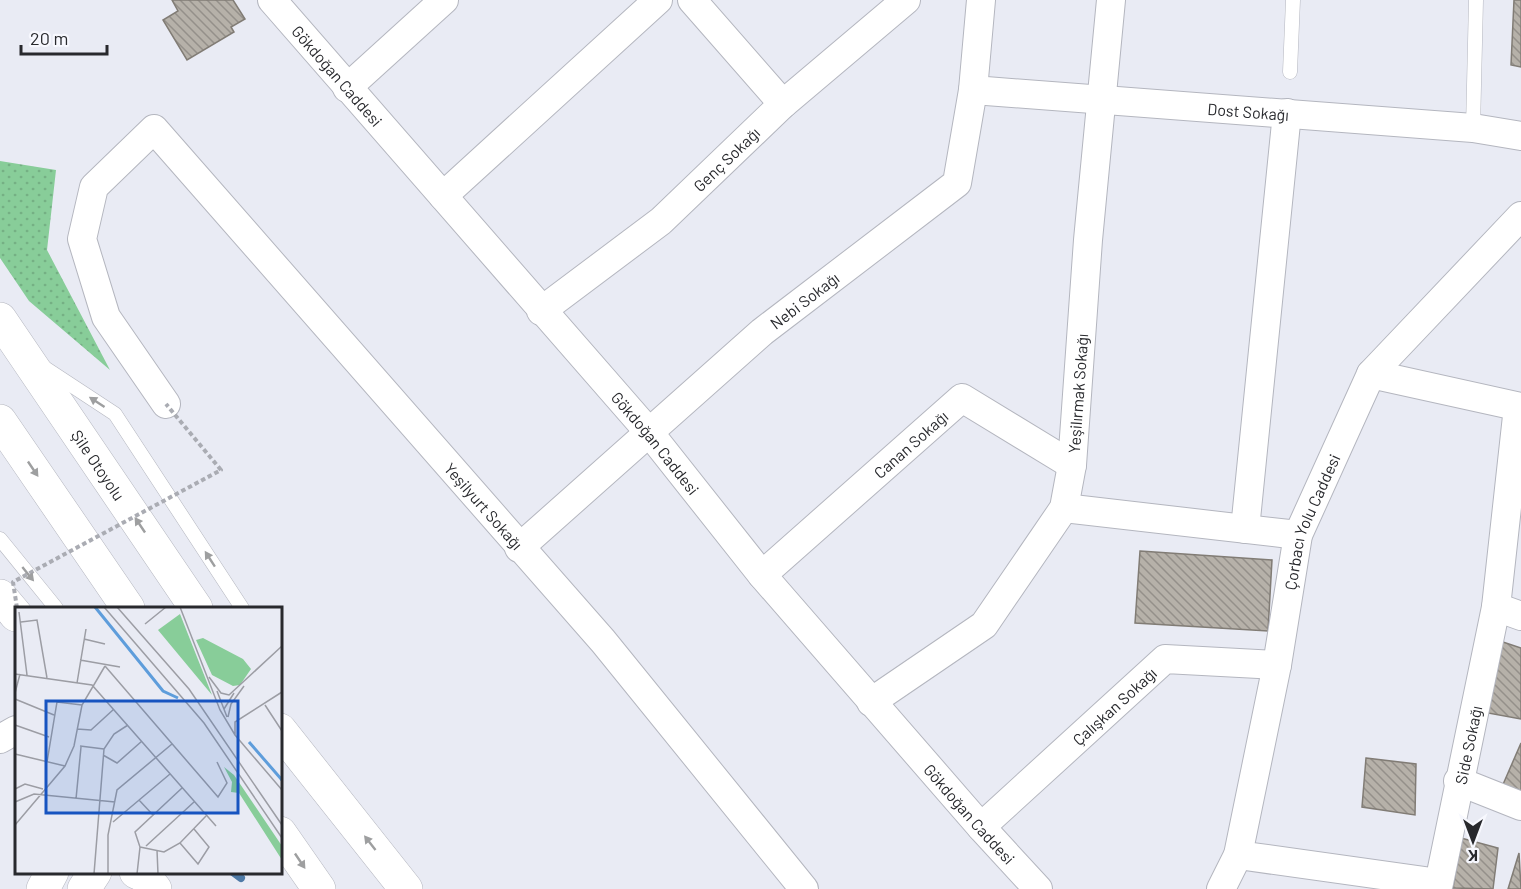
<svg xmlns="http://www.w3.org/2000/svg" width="1521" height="889" font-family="Barlow,sans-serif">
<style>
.grass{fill:url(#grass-dots)}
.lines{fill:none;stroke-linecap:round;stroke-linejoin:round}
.stream{stroke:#4e7aa7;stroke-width:8}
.building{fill:url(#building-back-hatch);stroke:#817c75;stroke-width:1.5}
.lane-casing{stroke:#b4b6bf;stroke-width:15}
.street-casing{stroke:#b4b6bf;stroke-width:30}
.secondary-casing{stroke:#b4b6bf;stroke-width:34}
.highway-casing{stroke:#b4b6bf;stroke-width:34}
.lane{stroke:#fff;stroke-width:14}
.street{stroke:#fff;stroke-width:28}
.secondary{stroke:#fff;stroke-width:33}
.highway{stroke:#fff;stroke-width:33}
.path-bridge{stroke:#aaacb3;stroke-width:4;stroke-dasharray:4.5 3;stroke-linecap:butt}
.oneway{fill:#9e9fa0}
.labels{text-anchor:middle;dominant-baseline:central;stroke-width:4.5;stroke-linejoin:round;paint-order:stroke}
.street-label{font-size:16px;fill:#28292d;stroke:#f7f8fe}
.inset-river{fill:none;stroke:#5e9ddb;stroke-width:3}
.inset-road{fill:none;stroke:#9c9da4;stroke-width:1.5}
.view{fill:#1754c0;fill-opacity:0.15;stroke:#1754c0;stroke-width:3}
.inset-edge{fill:none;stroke:#28292d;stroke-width:3}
</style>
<defs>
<pattern id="grass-dots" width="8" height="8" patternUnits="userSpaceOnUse" patternTransform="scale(1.5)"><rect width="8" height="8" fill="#88cd99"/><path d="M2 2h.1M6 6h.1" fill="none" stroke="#75b084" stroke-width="1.8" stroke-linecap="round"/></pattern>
<pattern id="building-back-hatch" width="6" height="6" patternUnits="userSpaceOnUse" patternTransform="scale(1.5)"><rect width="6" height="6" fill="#b6b1a9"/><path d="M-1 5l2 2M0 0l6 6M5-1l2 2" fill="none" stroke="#94908a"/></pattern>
</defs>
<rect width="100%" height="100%" fill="#e9ebf4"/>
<polygon class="grass" points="0,161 56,170 47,250 110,370 29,301 0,258"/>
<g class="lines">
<polyline class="stream" points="233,872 241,878"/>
</g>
<g class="building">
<polygon points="172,0 233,0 245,19 231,27 234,32 187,60 163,20 178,11"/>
<polygon points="1514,0 1521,0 1521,67 1511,65"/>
<polygon points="1140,551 1272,560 1268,631 1135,623"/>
<polygon points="1494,639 1521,648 1521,719 1477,711"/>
<polygon points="1521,743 1521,798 1501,789"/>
<polygon points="1366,758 1416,764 1415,815 1362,807"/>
<polygon points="1461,838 1498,848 1493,889 1453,888"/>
<polygon points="1519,853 1521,889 1508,889"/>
</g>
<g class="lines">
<g class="lane-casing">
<g id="lane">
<polyline points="1290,72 1293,0"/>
<polyline points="1473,128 1476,0"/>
<polyline points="45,368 115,414 242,608"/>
<polyline points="0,539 56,608"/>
</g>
</g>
<g class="street-casing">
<g id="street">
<path id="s1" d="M272,0L648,431L762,575L981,827L1038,889"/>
<polyline points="692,0 783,104"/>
<polyline points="347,88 444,0"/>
<path id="s2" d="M973,90L1473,128L1521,136"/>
<polyline points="443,196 658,0"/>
<path id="s3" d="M541,311L661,221L783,104L906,0"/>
<polyline points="1371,374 1521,407"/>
<path id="s4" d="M166,404L106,317L82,239L94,187L154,129L603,641L804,889"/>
<polyline points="1064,508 1298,535"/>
<polyline points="1245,529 1287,113"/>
<path id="s5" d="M519,548L762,332L957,183L973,90L981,0"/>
<path id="s6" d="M762,575L962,398L1072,465"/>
<polyline points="1496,607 1521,616"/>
<path id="s7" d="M871,702L984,625L1064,508L1072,465L1088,240L1111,0"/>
<polyline points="0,739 16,730"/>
<polyline points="1458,781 1521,806"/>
<path id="s8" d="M981,827L1165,659L1277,665"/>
<path id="s9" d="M1238,855L1439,883L1496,607L1518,407"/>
<path id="s10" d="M1221,889L1238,855L1277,665L1298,535L1371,374L1521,216"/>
</g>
</g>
<g class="secondary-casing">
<g id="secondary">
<polyline points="0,596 16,615"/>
<polyline points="136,872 143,875 155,889"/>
<polyline points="43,889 52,872"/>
<polyline points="84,889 95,872"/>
</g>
</g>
<g class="highway-casing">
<g id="highway">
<path id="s11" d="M0,319L196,608"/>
<polyline points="0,421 128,608"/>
<polyline points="280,730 406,889"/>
<polyline points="280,833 319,889"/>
</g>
</g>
<use href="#lane" class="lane"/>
<use href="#street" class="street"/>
<use href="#secondary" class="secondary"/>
<use href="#highway" class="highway"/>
<polyline class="path-bridge" points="17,608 13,582 221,470 166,404"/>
</g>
<defs><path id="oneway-solid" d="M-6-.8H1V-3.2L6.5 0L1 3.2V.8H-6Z" transform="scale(1.5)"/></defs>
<g class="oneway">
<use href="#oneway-solid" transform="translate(97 402) rotate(-147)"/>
<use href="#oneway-solid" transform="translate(33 469) rotate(56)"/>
<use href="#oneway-solid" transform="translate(140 525) rotate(-124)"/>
<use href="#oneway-solid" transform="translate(210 559) rotate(-123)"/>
<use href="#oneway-solid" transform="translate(28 574) rotate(51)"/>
<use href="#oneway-solid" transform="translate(370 843) rotate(-128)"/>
<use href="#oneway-solid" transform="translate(300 861) rotate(56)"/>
</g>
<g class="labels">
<g class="street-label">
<text stroke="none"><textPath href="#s1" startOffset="100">Gökdoğan Caddesi</textPath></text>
<text stroke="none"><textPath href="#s2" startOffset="276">Dost Sokağı</textPath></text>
<text stroke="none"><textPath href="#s3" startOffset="240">Genç Sokağı</textPath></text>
<text stroke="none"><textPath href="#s5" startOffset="378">Nebi Sokağı</textPath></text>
<text stroke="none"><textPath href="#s7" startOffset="394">Yeşilırmak Sokağı</textPath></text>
<text stroke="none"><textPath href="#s1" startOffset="586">Gökdoğan Caddesi</textPath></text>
<text stroke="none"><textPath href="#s6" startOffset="198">Canan Sokağı</textPath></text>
<text stroke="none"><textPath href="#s11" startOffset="176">Şile Otoyolu</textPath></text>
<text stroke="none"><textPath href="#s4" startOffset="825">Yeşilyurt Sokağı</textPath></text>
<text stroke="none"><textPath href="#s10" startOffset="380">Çorbacı Yolu Caddesi</textPath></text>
<text stroke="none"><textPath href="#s8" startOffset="180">Çalışkan Sokağı</textPath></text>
<text stroke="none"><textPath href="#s9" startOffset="344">Side Sokağı</textPath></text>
<text stroke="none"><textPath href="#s1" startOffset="1072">Gökdoğan Caddesi</textPath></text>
</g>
</g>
<g transform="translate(15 607)">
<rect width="267" height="267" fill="#e9ebf4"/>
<path d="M209,160L219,168L267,239V253L224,186L216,185L217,175Z" fill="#88cd99"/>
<path d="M165,7L197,88L143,23ZM188,31L228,52L236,62L225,78L218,79L197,68L181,33Z" fill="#88cd99"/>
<path class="inset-river" d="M80,0L148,84L163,91M234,135L267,173"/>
<path class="inset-road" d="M89,0L189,116L267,231M102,0L174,82L267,218M165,0L205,103L220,128L267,183M4,5L12,68M6,15L22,13L32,71M130,17L151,0M69,32L90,37M65,53L105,60M90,59L203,190L212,176L202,155M0,67L77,78L201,219M194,70L206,86L214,88L267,39M62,76L71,22M202,84L212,110M0,86L5,67M0,92L39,108M250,98L267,124M209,102L219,86M213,110L216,97L229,79M0,118L34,130M62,122L76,123L99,102M220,128V115L267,85M65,139L89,142M0,147L50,159M88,148L102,156L127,134M32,155L42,95L67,98M0,182L10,177L28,182M61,192L66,140M124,193L138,208M0,195L19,187L100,195M98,215L155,167M0,218L50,159L59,139L67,98L90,59M165,236L183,257L194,240L179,222M131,239L179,195M125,240L149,245L165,236L191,209M142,243L143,267M79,267L89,142L99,127L113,118M93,267V228L102,183L157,137M122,267L125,240L120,225L167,181"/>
<path class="view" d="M31,94H223V206H31Z"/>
<rect width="267" height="267" class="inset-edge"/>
</g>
<g transform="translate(1473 841) rotate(180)" stroke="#f7f8fe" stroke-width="4.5" paint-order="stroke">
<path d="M0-4.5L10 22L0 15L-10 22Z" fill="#28292d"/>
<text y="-9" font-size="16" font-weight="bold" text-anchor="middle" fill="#28292d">K</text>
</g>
<path d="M21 45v9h86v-9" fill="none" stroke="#28292d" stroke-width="3"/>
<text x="30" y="45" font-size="18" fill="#28292d" stroke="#f7f8fe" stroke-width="4.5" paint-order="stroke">20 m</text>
</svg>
